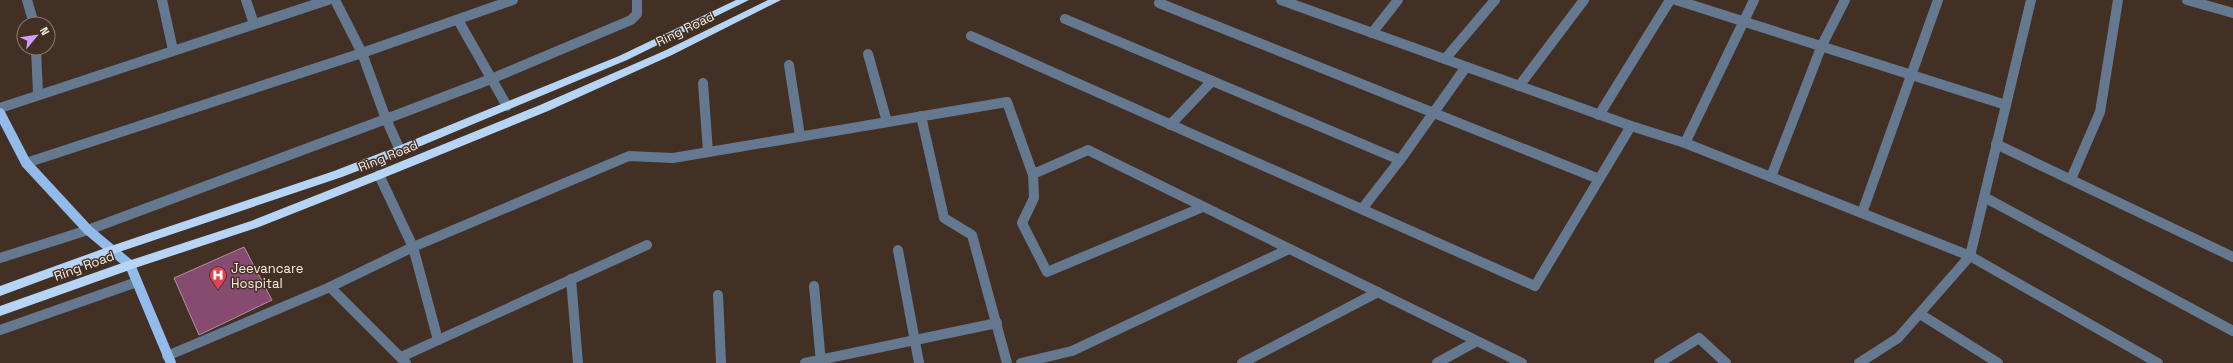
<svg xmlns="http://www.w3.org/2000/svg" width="2233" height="363" font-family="'Space Grotesk',sans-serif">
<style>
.building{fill:#874b72;stroke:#ab93a1}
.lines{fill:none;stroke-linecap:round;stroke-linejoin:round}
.minor{stroke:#64788f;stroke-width:10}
.major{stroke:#91bbea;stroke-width:10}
.highway{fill:#b6d4f6;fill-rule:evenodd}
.labels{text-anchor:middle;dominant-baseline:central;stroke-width:3;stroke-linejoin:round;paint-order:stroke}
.street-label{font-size:13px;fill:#faeee6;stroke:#433024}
.poi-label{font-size:13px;fill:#faeee6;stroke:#433024;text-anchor:start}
</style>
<rect width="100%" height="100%" fill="#433024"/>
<polygon class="building" points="244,247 272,300 199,335 174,278"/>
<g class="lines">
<g class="minor">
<polyline points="27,0 34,24"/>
<polyline points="162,0 173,50"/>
<polyline points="246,0 254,24"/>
<polyline points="335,0 362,53 386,119 400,150"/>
<polyline points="1281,0 1631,126 1685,143 1754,0"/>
<polyline points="1676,0 2006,105"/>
<polyline points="2187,0 2233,13"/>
<polyline points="1159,3 1599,179"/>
<polyline points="1065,19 1400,160 1362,209"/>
<polyline points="458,20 507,106"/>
<polyline points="1372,33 1398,0"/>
<polyline points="971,36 1535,286 1631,126"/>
<polyline points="36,48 38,94"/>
<polyline points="868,54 887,122"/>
<polyline points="1445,59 1495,0"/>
<polyline points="789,65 800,136"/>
<polyline points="703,83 708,152"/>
<polyline points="1519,86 1584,0"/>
<polyline points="0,108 328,0"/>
<polyline points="1599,115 1670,0"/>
<polyline points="921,116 944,218 972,235 1007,363"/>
<polyline points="1170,125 1212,81"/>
<polyline points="1685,143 1970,256 2158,363"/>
<polyline points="1996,144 2233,257"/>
<polyline points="1400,160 1466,67"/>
<polyline points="26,163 362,53 513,0"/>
<polyline points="1033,172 1034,198 1022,223 1047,272 1203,207"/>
<polyline points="379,175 413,247 438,340"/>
<polyline points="1771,177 1822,45 1845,0"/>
<polyline points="2071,179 2100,112 2118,0"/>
<polyline points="1984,197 2233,331"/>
<polyline points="1862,213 1938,0"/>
<polyline points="898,250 919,363"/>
<polyline points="0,258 88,230 386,119 491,79 631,20 637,14 637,0"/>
<polyline points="571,279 578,363"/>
<polyline points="814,286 821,363"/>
<polyline points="330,287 406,363"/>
<polyline points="718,295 721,363"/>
<polyline points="1920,314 1998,363"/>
<polyline points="0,330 137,282"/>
<polyline points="167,356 330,287 413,247 629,156 673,158 1007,102 1032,172 1038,172 1088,150 1522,363"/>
<polyline points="401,357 647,245"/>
<polyline points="805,363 997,323"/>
<polyline points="1021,363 1072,351 1289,249"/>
<polyline points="1242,363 1378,292"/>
<polyline points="1437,363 1477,341"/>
<polyline points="1659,363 1699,338 1726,363"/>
<polyline points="1859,363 1898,338 1970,256 2031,0"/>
</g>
<polyline class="major" points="0,113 26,163 88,230 130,265 171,363"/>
<g class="highway">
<polygon points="736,0 749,0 627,60 404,153 342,177 116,253 0,296 0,286 108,247 334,171 396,147 619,56"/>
<polygon points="768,0 781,0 672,55 548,111 383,178 259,227 135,268 0,316 0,306 125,262 251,221 375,172 540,105 664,51"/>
</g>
</g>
<defs>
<g id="hospital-pin" transform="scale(0.9)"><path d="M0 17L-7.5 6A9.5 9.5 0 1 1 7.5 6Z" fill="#e0444e" stroke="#433024"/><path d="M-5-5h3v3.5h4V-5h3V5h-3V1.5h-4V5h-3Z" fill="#fff"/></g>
</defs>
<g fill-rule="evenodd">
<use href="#hospital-pin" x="218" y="275"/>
</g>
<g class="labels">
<g class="street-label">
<text transform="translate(685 29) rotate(-26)">Ring Road</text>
<text transform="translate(388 156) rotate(-22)">Ring Road</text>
<text transform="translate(84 266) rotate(-20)">Ring Road</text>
</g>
<g class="poi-label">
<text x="231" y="268">Jeevancare<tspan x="231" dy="15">Hospital</tspan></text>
</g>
</g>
<g transform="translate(36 36) rotate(61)"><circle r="19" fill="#433024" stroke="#8c7c72"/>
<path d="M0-3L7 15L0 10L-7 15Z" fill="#d39cfd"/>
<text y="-6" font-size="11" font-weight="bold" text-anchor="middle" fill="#faeee6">N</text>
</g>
</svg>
